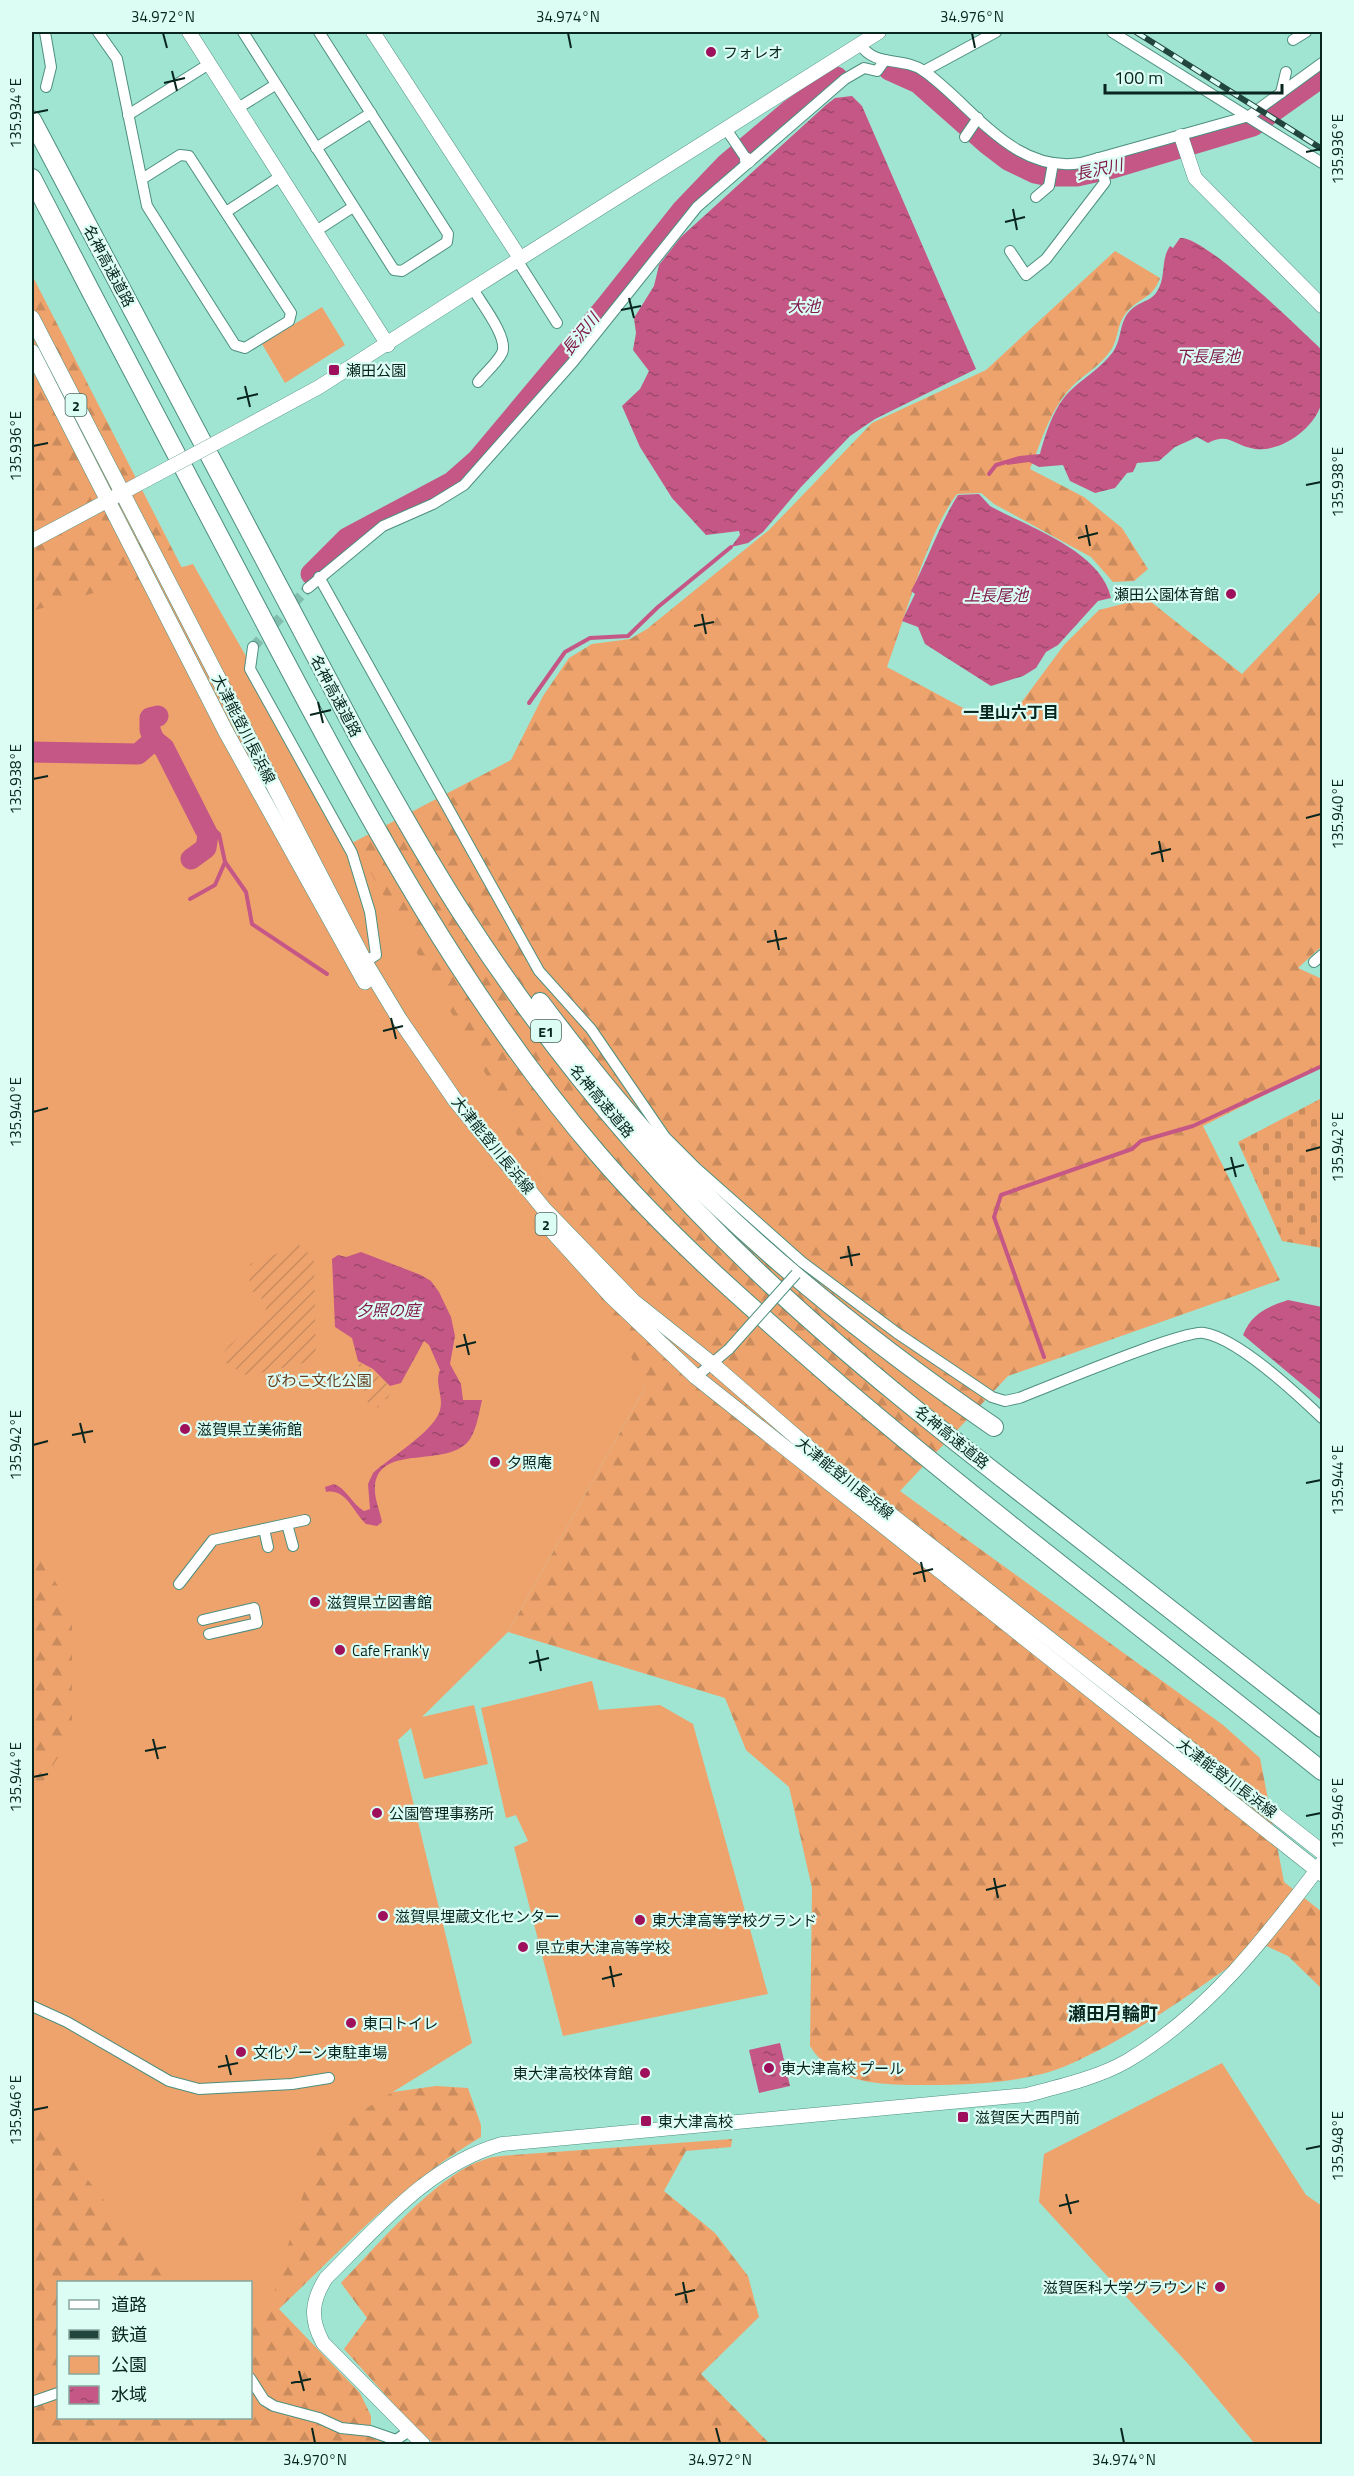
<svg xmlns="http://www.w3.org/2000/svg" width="1354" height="2476" font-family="'Titillium Web','Noto Sans JP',sans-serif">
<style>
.forest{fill:url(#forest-firs);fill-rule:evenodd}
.cemetery{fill:url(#cemetery-stones)}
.park{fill:#efa36c}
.garden{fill:url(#garden-furrows)}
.water{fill:url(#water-ripples)}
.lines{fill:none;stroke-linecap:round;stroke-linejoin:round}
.stream{stroke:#c45785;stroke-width:4}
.river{stroke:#c45785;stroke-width:21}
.street-tunnel{stroke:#82beae;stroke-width:10;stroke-dasharray:10 5;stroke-linecap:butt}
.street-casing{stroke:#4d8f7f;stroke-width:12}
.secondary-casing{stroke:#4d8f7f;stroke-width:15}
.primary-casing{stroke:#4d8f7f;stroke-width:16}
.highway-casing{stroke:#4d8f7f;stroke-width:20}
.street{stroke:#fff;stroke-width:10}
.secondary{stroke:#fff;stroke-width:14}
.primary{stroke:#fff;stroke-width:15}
.highway{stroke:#fff;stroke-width:18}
.rail-casing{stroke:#22463d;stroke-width:6}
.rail{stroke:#dcfdf3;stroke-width:4;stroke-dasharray:11;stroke-linecap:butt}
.street-bridge-casing{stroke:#4d8f7f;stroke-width:12;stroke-linecap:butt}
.secondary-bridge-casing{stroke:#4d8f7f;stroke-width:15;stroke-linecap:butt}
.street-bridge{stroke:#fff;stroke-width:10}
.secondary-bridge{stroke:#fff;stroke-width:14}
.ticks{fill:none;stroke:#08251e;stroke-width:2}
.poi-dot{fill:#9e105b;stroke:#dcfdf3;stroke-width:2}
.labels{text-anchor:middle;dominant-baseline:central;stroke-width:4.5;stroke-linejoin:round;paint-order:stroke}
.shield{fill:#dcfdf3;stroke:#48665e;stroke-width:1.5}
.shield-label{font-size:14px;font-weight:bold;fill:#08251e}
.poi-label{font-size:15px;fill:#08251e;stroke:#dcfdf3;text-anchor:start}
.street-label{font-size:15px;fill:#08251e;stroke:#dcfdf3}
.park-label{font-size:15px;fill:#643c1e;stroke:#dcfdf3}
.water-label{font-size:16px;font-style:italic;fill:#801b4c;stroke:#dcfdf3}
.neighbourhood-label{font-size:16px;font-weight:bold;fill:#08251e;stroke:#dcfdf3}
.quarter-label{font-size:18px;font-weight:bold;fill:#08251e;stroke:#dcfdf3}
.neatline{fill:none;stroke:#08251e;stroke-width:2}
.ticks-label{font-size:15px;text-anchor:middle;fill:#08251e}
</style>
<defs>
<pattern id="forest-firs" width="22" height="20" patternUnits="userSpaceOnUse" patternTransform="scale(1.5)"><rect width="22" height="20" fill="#efa36c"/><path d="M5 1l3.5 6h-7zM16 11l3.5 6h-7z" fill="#cb8c5d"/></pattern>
<pattern id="cemetery-stones" width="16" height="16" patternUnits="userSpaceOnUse" patternTransform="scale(1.5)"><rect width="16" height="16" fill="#efa36c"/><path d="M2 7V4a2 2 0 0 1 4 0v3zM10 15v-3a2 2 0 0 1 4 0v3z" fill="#cb8c5d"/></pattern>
<pattern id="garden-furrows" width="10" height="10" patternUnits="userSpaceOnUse" patternTransform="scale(1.5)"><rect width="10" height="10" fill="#efa36c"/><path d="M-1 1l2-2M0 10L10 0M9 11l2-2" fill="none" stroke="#cb8c5d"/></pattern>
<pattern id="water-ripples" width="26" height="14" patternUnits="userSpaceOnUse" patternTransform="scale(1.5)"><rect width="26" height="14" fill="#c45785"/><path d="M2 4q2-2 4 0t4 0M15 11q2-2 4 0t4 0" fill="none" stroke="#9d486c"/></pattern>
</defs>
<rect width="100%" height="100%" fill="#a0e4d2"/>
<g class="forest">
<path d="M1115,251L1160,278C1152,300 1139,297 1126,313C1116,326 1119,338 1111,350C1099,368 1080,376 1068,391C1049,413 1041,443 1030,469L1084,497L1122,528L1148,569L1134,581L1113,582L1091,557L994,504L981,493L957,494C927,533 905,619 887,667L989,722L1021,703L1064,645L1099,610L1146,598L1242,674L1322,590V946L1298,968L1322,979V1066L1203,1126L1280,1280L1008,1376L900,1491L1223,1725L1260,1758L1284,1882L1322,1912V1989L1288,1956L1262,1944C1211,1979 1162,2016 1107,2046C1089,2055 1069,2066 1049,2072C1003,2085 957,2085 910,2085C872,2084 831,2081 810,2046L812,1888L789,1787L746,1750L725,1698L508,1632L646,1386L487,1218L328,2101L436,2086L468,2088L481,2125V2137C404,2182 343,2248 279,2309L360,2393L371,2416V2437L388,2444H32V275L329,855L511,760L543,696L569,658L592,644L630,639L647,629L769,530L872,423L986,370ZM58,2282H250V2418H58Z"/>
<path d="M732,2139L731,2147L686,2151L664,2191L715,2233L748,2276L759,2317L701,2374L770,2444H434L408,2420L344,2349L367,2318L341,2283C375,2248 439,2172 486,2159C494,2156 504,2156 513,2155Z"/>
</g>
<polygon class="cemetery" points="1322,1098 1322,1248 1282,1241 1238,1142"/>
<g class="park">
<polygon points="322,307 345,345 285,383 262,344"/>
<polygon points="193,564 479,1061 646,1386 508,1632 422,1717 474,1705 488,1764 424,1779 411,1728 398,1740 472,2043 320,2137 272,2300 251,2330 250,2282 177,2282 130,2234 32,2108 32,1799 72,1735 72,1608 32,1545 32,611"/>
<polygon points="592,1681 599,1710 660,1705 693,1724 768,1994 563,2036 514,1847 528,1841 516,1815 506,1818 481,1708"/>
<polygon points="1222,2063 1306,2195 1322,2206 1322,2444 1255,2444 1191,2367 1039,2202 1044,2154"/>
</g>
<g class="garden">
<path d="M299,1245L314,1258L316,1360L247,1376L220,1359C222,1355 225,1350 228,1347C242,1331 268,1331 266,1302L249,1289L250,1264Z"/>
<path d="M358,1363C374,1367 380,1383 394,1387L387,1399L378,1400L379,1407L374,1408L368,1404Z"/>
</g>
<g class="water">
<polygon points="852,96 862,106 976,369 875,419 850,436 801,487 763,532 748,543 731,547 740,535 739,531 706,535 672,498 640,447 622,406 640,389 649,371 633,350 636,333 634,318 654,286 659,265 681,237 826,105 835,98"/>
<path d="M1180,238C1204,235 1301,330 1322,350C1323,366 1326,386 1322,401C1316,428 1282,452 1255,449C1234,446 1229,432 1208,443L1197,437L1175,447L1159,461L1137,463L1133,472L1127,473L1115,488L1095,493L1070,481L1063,465L1039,467L1029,462L1007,465L1006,460L1019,456L1040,454C1045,435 1054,407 1069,392C1083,378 1100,369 1113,352C1123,338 1118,320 1133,308C1140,302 1150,301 1156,293C1167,278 1160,260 1170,246L1173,248Z"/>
<path d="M979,494L990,506C1030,528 1101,551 1111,598L1098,601L1058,645L1046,652L1036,668L1023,676L991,686L925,644L918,627L902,621L915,594L911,591C928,560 939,525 958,495Z"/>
<path d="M361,1252L421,1275L431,1281L439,1292L451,1317L455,1336L450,1364L461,1384L463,1400H482C479,1413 477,1428 470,1439C449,1470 379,1442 375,1486C374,1499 380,1510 382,1522L377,1526L366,1524C353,1512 346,1488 326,1492L325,1487L334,1484C347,1489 352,1504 364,1511L370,1509L368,1484L373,1473C389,1458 435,1431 440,1410C444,1395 434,1385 440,1370L429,1345L424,1341L401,1383L390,1386L373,1369L358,1361L352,1338L335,1327L332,1259L338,1255L346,1257Z"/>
<path d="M1288,1300L1322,1307V1401L1243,1335C1252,1313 1267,1307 1288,1300Z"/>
<polygon points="780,2043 790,2086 759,2093 749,2050"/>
</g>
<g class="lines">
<g class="stream">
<polyline points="989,474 996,465 1006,462"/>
<polyline points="529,703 565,652 590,638 628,636 658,607 731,547"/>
<polyline points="201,818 219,834 225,862 246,892 252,924 327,974"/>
<polyline points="190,899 215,885 225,862"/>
<polyline points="1044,1357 994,1217 1001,1195 1132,1149 1141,1141 1193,1126 1322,1066"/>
</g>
<g class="river">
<polyline points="889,70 918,83 987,144 1008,160 1035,173 1049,176 1077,176 1113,168 1253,126 1322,77"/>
<polyline points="311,574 347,538 452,482 477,460 605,307 682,210 726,164 790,110 837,77"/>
<polyline points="154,740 164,748 208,835 206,848 191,859"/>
<polyline points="32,752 138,754 154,740 150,730 150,718 158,716"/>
</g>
<polyline class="street-tunnel" points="253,647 308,588"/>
<g class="street-casing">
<g id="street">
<polyline points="45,32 51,67 46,87"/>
<polyline points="98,32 117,59 147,206 235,345 245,348 289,321 291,313 189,156 180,155 142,179"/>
<polyline points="243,32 394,270 402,271 447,242 448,234 319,32"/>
<polyline points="1112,32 1322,163"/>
<polyline points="1293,40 1306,32"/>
<path d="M860,44C875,68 902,56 924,71C973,106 1013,174 1081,163L1249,116L1322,63"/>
<polyline points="924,71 996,32"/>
<polyline points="1281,93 1286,72"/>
<polyline points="238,108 275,85"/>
<polyline points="128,115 209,64"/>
<polyline points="726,129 747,160"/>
<polyline points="965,137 978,118"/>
<polyline points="316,148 371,113"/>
<polyline points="1036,197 1049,186 1053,163"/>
<polyline points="226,212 281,176"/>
<polyline points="316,231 353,207"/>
<polyline points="1010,251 1026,275 1046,259 1105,182 1098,158"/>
<polyline points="517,260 557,323"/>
<path d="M473,289C481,303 509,338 502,353C497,363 485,373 478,382"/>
<path d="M319,577L539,971L591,1029L665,1137L696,1168L802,1262L897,1333L992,1397L1005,1401L1019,1398C1048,1387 1184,1329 1204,1333C1239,1339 1297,1394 1322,1418"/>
<polyline points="308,588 383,526 433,504 464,485 573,362 697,207 845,79 864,68 877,71 885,60"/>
<polyline points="253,647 250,669 352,853 370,912 376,955 365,962"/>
<polyline points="1314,962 1322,955"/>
<polyline points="696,1377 729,1349"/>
<polyline points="287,1524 293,1546"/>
<polyline points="264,1529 268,1547"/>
<polyline points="179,1584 213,1540 305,1520"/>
<polyline points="203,1620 254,1608 257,1623 209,1634"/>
<polyline points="32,2006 67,2022 169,2081 199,2089 292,2084 329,2078"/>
<polyline points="250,2378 264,2400 274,2406 319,2418 341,2428 370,2431 396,2440 409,2431"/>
<polyline points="32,2402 58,2393"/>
</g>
</g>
<g class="secondary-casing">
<g id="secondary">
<polyline points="189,32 388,345"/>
<polyline points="373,32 520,258"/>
<polyline points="1181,136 1195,178 1322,306"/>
<polyline points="747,160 748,161"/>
<polyline points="238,431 319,387 453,301 879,32"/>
<polyline points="32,541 148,479"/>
<path d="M423,2444L323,2343C310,2319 311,2302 326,2278C379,2226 428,2165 502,2144L1027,2095C1061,2086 1097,2078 1127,2061C1208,2013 1267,1936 1322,1863"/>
</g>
</g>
<g class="primary-casing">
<g id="primary">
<polyline points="32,318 365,962 400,1020 455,1100 544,1209 633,1301 711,1363 840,1475 1322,1852"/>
<polyline points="32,352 226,732 365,982"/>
<polyline points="552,1231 610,1295 696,1377 1322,1874"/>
</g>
</g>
<g class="highway-casing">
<g id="highway">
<path d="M32,120L360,740C393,798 426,858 463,915C547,1045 649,1169 761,1275C851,1360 949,1437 1047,1513C1139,1585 1231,1656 1322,1728"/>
<path d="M32,178C112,333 193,487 275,642C370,821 465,999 598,1154C671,1239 756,1312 840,1385C997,1519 1162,1642 1322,1771"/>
<path d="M540,1002C580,1055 622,1109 668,1157C766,1259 878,1347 994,1427"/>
</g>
</g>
<use href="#street" class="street"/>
<use href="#secondary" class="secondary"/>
<use href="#primary" class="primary"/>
<use href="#highway" class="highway"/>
<g class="rail-casing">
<polyline id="rail" points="1136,32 1322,149"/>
</g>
<use href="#rail" class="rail"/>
<g class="street-bridge-casing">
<polyline id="street-bridge" points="729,1349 796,1274"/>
</g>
<g class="secondary-bridge-casing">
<polyline id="secondary-bridge" points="148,479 238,431"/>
</g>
<use href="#street-bridge" class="street-bridge"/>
<use href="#secondary-bridge" class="secondary-bridge"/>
</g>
<path class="ticks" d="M163,33L167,48M568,33L571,48M972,33L975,48M172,71L177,91M164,83L185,78M33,113L48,110M1306,152L1321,149M1013,209L1017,230M1005,222L1025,217M629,298L634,318M621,310L641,306M245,386L250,407M237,399L258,394M33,446L48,443M1306,485L1321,482M1086,525L1090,546M1078,538L1098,533M702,614L706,634M694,626L714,622M318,702L323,723M310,715L331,710M33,779L48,776M1306,818L1321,814M1159,841L1163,862M1151,854L1171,849M775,930L779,950M767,942L787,938M391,1018L396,1039M383,1031L403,1026M33,1112L48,1108M1306,1151L1321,1147M1231,1157L1236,1177M1224,1170L1244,1165M848,1246L852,1266M840,1258L860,1254M464,1334L469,1355M456,1347L476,1342M80,1423L85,1443M72,1435L93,1431M33,1445L48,1441M1306,1483L1321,1480M921,1562L925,1582M913,1574L933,1569M537,1650L541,1671M529,1663L549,1658M153,1739L158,1759M145,1751L166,1747M33,1777L48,1774M1306,1816L1321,1813M994,1878L998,1898M986,1890L1006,1885M610,1966L614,1987M602,1979L622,1974M226,2055L231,2075M218,2067L238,2063M33,2110L48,2107M1306,2149L1321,2146M1066,2194L1071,2214M1059,2206L1079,2201M683,2282L687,2303M675,2295L695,2290M299,2371L304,2391M291,2383L311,2379M312,2428L315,2443M716,2428L720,2443M1121,2428L1124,2443"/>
<g class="poi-dot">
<circle cx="711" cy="52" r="6"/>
<rect x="328" y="364" width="12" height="12" rx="3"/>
<circle cx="1231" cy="594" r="6"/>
<circle cx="185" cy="1429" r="6"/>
<circle cx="495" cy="1462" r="6"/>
<circle cx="315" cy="1602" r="6"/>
<circle cx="340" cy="1650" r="6"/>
<circle cx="377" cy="1813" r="6"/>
<circle cx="383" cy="1916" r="6"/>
<circle cx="640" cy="1920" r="6"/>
<circle cx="523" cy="1947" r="6"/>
<circle cx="351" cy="2023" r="6"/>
<circle cx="241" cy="2052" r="6"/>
<circle cx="769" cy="2068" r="6"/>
<circle cx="645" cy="2073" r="6"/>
<rect x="957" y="2111" width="12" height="12" rx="3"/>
<rect x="640" y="2115" width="12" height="12" rx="3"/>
<circle cx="1220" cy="2287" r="6"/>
</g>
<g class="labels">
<g class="shield">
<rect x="65.5" y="394" width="21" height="22" rx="4.5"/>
<rect x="531" y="1020" width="30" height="22" rx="4.5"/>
<rect x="535.5" y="1213" width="21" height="22" rx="4.5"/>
</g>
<g class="shield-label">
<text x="76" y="405">2</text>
<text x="546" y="1031">E1</text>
<text x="546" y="1224">2</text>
</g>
<g class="poi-label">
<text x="723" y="52">フォレオ</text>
<text x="346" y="370">瀬田公園</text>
<text x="1219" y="594" text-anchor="end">瀬田公園体育館</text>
<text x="197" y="1429">滋賀県立美術館</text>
<text x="507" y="1462">夕照庵</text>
<text x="327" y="1602">滋賀県立図書館</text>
<text x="352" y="1650">Cafe Frank'y</text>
<text x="389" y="1813">公園管理事務所</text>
<text x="395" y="1916">滋賀県埋蔵文化センター</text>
<text x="652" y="1920">東大津高等学校グランド</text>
<text x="535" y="1947">県立東大津高等学校</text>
<text x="363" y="2023">東口トイレ</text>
<text x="253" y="2052">文化ゾーン東駐車場</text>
<text x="781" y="2068">東大津高校 プール</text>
<text x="633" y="2073" text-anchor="end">東大津高校体育館</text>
<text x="975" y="2117">滋賀医大西門前</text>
<text x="658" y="2121">東大津高校</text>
<text x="1208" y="2287" text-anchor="end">滋賀医科大学グラウンド</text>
</g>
<g class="street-label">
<text transform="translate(109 266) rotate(62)">名神高速道路</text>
<text transform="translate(336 696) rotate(62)">名神高速道路</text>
<text transform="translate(244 729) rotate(63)">大津能登川長浜線</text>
<text transform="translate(602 1101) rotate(50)">名神高速道路</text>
<text transform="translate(493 1145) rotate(51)">大津能登川長浜線</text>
<text transform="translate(952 1437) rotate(39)">名神高速道路</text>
<text transform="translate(845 1478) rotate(39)">大津能登川長浜線</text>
<text transform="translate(1227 1778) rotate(37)">大津能登川長浜線</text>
</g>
<g class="park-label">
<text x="319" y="1380">びわこ文化公園</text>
</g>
<g class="water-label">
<text transform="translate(1099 169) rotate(-12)">長沢川</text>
<text x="804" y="306">大池</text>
<text transform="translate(580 334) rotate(-51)">長沢川</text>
<text x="1208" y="356">下長尾池</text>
<text x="996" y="595">上長尾池</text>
<text x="388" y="1310">夕照の庭</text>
</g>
<g class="neighbourhood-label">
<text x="1011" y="712">一里山六丁目</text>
</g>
<g class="quarter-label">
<text x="1113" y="2013">瀬田月輪町</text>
</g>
</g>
<rect width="1354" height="2476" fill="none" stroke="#dcfdf3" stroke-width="66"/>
<rect x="57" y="2281" width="195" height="138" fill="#dcfdf3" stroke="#87a79e" stroke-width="1.5"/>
<rect x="69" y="2300" width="30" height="9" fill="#ffffff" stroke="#87a79e" stroke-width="1.5"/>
<text x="111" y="2311" font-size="18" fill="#08251e">道路</text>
<rect x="69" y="2330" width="30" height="9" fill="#22463d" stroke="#87a79e" stroke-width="1.5"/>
<text x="111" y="2341" font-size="18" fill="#08251e">鉄道</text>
<rect x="69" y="2356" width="30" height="18" fill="#efa36c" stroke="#87a79e" stroke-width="1.5"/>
<text x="111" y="2371" font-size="18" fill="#08251e">公園</text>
<rect x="69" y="2386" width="30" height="18" fill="url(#water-ripples)" stroke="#87a79e" stroke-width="1.5"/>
<text x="111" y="2401" font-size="18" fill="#08251e">水域</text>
<path d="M1105 84v9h177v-9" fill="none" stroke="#08251e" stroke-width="3"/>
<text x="1114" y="84" font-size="18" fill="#08251e" stroke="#dcfdf3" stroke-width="4.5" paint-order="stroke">100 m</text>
<rect x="33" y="33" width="1288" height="2410" class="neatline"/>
<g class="ticks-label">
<text x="163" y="22">34.972°N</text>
<text x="568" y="22">34.974°N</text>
<text x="972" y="22">34.976°N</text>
<text transform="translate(16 113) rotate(-90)" y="5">135.934°E</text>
<text transform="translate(1338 149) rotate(-90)" y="5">135.936°E</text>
<text transform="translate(16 446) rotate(-90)" y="5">135.936°E</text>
<text transform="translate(1338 482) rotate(-90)" y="5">135.938°E</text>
<text transform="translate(16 779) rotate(-90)" y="5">135.938°E</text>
<text transform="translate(1338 814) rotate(-90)" y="5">135.940°E</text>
<text transform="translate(16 1112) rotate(-90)" y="5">135.940°E</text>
<text transform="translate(1338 1147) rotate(-90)" y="5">135.942°E</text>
<text transform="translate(16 1445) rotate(-90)" y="5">135.942°E</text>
<text transform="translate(1338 1480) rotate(-90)" y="5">135.944°E</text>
<text transform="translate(16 1777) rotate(-90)" y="5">135.944°E</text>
<text transform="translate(1338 1813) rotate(-90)" y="5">135.946°E</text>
<text transform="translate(16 2110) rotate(-90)" y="5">135.946°E</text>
<text transform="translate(1338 2146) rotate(-90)" y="5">135.948°E</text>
<text x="315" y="2465">34.970°N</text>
<text x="720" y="2465">34.972°N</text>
<text x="1124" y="2465">34.974°N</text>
</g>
</svg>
